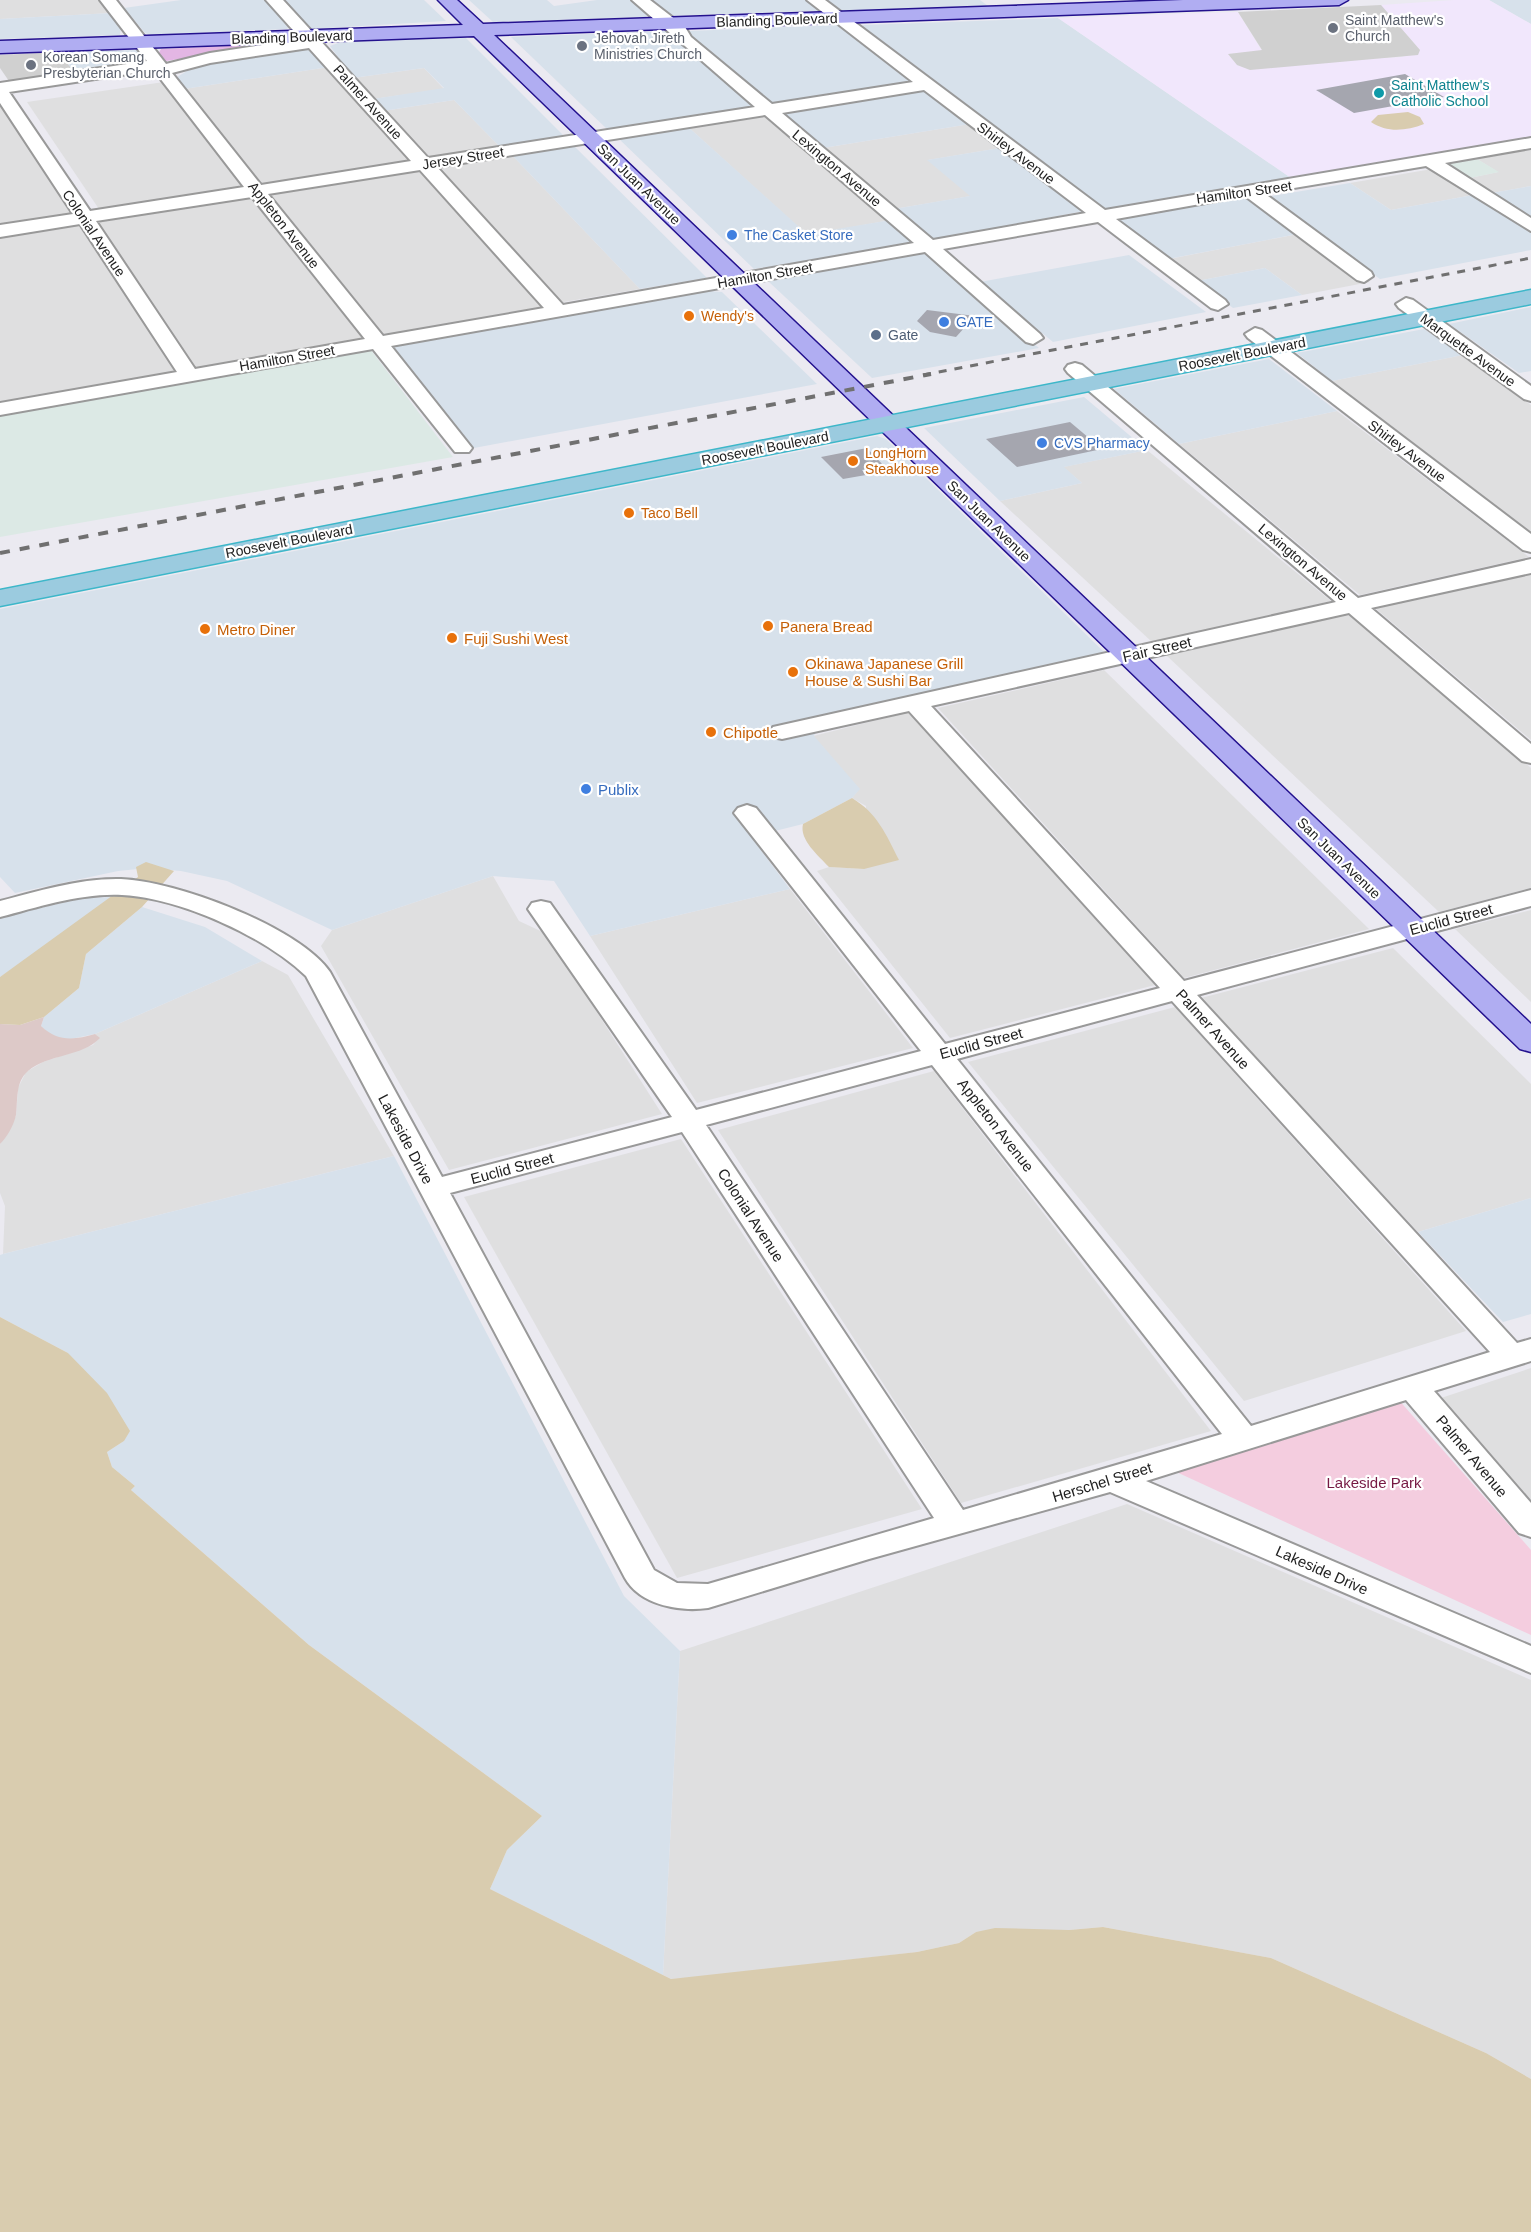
<svg xmlns="http://www.w3.org/2000/svg" width="1531" height="2232" font-family="Arial,sans-serif">
<style>
.residential{fill:#dfdfe0}
.commercial{fill:#d7e1eb}
.industrial{fill:#dce9e5}
.education{fill:#f1e7fc}
.religious{fill:#d0d0d0}
.grass{fill:#e3b6e4}
.wetland{fill:#ddc9c8}
.park{fill:#f4cddf}
.water{fill:#d9ccaf}
.building{fill:#a5a6af}
.lines{fill:none;stroke-linecap:round;stroke-linejoin:round}
.minor-casing{stroke:#999;stroke-width:4}
.major-casing{stroke:#23118e;stroke-width:3}
.highway-casing{stroke:#3db7c9;stroke-width:3}
.minor{fill:#fff;fill-rule:evenodd}
.major{fill:#b0adf2;fill-rule:evenodd}
.highway{fill:#9bcbdf;fill-rule:evenodd}
.rail-far1{stroke:#707070;stroke-width:3;stroke-dasharray:8 8;stroke-linecap:butt}
.rail{stroke:#707070;stroke-width:4;stroke-dasharray:10 10;stroke-linecap:butt}
.worship-dot{fill:#6b7280;stroke:#fff;stroke-width:2}
.culture-dot{fill:#0f9aa8;stroke:#fff;stroke-width:2}
.shop-dot{fill:#3f7fe0;stroke:#fff;stroke-width:2}
.food-dot{fill:#e8710a;stroke:#fff;stroke-width:2}
.service-dot{fill:#5c6f8a;stroke:#fff;stroke-width:2}
.labels{text-anchor:middle;dominant-baseline:central;stroke-width:4.5;stroke-linejoin:round;paint-order:stroke}
.far-street-label{font-size:14px;fill:#222;stroke:#fff}
.far-worship-label{font-size:14px;fill:#5b616d;stroke:#fff;text-anchor:start}
.far-culture-label{font-size:14px;fill:#0d838f;stroke:#fff;text-anchor:start}
.far-shop-label{font-size:14px;fill:#366cbe;stroke:#fff;text-anchor:start}
.far-food-label{font-size:14px;fill:#c56008;stroke:#fff;text-anchor:start}
.far-service-label{font-size:14px;fill:#4e5e75;stroke:#fff;text-anchor:start}
.food-label{font-size:15px;fill:#c56008;stroke:#fff;text-anchor:start}
.street-label{font-size:15px;fill:#222;stroke:#fff}
.shop-label{font-size:15px;fill:#366cbe;stroke:#fff;text-anchor:start}
.park-label{font-size:15px;fill:#761943;stroke:#fff}
</style>
<rect width="100%" height="100%" fill="#ebeaf1"/>
<g class="residential">
<polygon points="0,0 102,0 112,13 0,19"/>
<polygon points="329,67 415,159 412,164 272,185 258,183 184,89"/>
<polygon points="424,68 444,89 373,99 353,78"/>
<polygon points="164,82 247,186 242,191 101,212 27,102"/>
<polygon points="454,100 501,148 435,159 427,158 383,111"/>
<polygon points="0,104 75,213 71,218 0,229"/>
<polygon points="754,116 765,117 891,220 807,235 686,125"/>
<polygon points="970,124 1000,148 928,160 971,196 894,209 823,148"/>
<polygon points="1531,150 1531,186 1486,194 1465,179 1498,172 1477,159"/>
<polygon points="510,153 640,289 558,303 435,169 440,164"/>
<polygon points="420,168 543,302 543,307 388,334 377,333 266,194"/>
<polygon points="1432,169 1473,195 1391,210 1350,183"/>
<polygon points="246,195 255,197 363,332 361,340 201,368 190,366 94,223 98,219"/>
<polygon points="82,223 178,368 175,373 0,403 0,234"/>
<polygon points="1303,233 1370,282 1302,295 1265,268 1197,281 1169,259"/>
<polygon points="1463,355 1531,405 1531,534 1332,381"/>
<polygon points="1337,411 1529,557 1360,595 1179,444"/>
<polygon points="1147,450 1331,601 1152,642 1000,501 1082,483 1063,467"/>
<polygon points="1531,574 1531,740 1375,608"/>
<polygon points="1343,615 1354,616 1531,768 1531,888 1439,912 1166,655"/>
<polygon points="1104,670 1369,929 1184,978 938,708"/>
<polygon points="909,712 1155,985 950,1038 817,871 829,867 864,869 866,806 852,798 859,789 813,736"/>
<polygon points="493,876 519,921 547,934 662,1114 449,1170 321,946 332,930"/>
<polygon points="790,889 913,1048 697,1103 590,936"/>
<polygon points="1531,910 1531,1002 1455,929"/>
<polygon points="1393,948 1531,1084 1531,1198 1418,1232 1201,998"/>
<polygon points="262,961 288,975 394,1156 3,1254 5,1206 0,1193 0,1144 16,1116 18,1088 26,1072 43,1062 93,1045 99,1038 95,1034"/>
<polygon points="1175,1007 1466,1331 1244,1401 968,1062"/>
<polygon points="934,1071 1211,1431 961,1503 718,1130"/>
<polygon points="681,1139 922,1509 677,1578 464,1197"/>
<polygon points="1531,1368 1531,1502 1441,1398"/>
<polygon points="1127,1504 1531,1680 1531,2079 1486,2053 1271,1958 1103,1927 1069,1930 976,1932 959,1943 917,1952 703,1977 671,1979 663,1975 680,1651"/>
</g>
<g class="commercial">
<polygon points="181,0 268,0 290,25 287,29 151,35 145,33 124,8"/>
<polygon points="281,0 424,0 446,21 311,29"/>
<polygon points="469,0 547,0 554,6 597,0 634,0 649,12 646,17 493,22"/>
<polygon points="649,0 809,0 818,11 669,16"/>
<polygon points="822,0 980,0 988,6 841,11"/>
<polygon points="1489,0 1531,0 1531,24"/>
<polygon points="112,13 121,25 120,35 0,39 0,19"/>
<polygon points="1058,18 1291,178 1290,180 1100,210 861,29 863,25"/>
<polygon points="838,25 910,82 905,85 777,105 768,104 698,45 690,35 690,31"/>
<polygon points="667,31 756,106 755,109 608,130 511,37"/>
<polygon points="466,38 565,137 501,148 454,100 383,111 373,99 444,88 424,68 353,78 330,46 341,42"/>
<polygon points="294,49 309,50 329,67 184,89 177,77 192,68 223,59"/>
<polygon points="138,50 150,62 76,75 59,52"/>
<polygon points="915,89 928,91 970,124 823,148 779,113"/>
<polygon points="686,125 807,234 891,220 914,240 911,243 754,269 618,138"/>
<polygon points="572,144 707,278 640,289 510,153"/>
<polygon points="1000,148 1084,211 933,240 928,238 894,209 970,196 927,160"/>
<polygon points="1350,183 1391,210 1473,195 1531,231 1531,250 1380,279 1266,197"/>
<polygon points="1531,186 1531,223 1486,194"/>
<polygon points="1237,197 1249,197 1303,233 1168,259 1117,221 1121,215"/>
<polygon points="908,253 922,253 932,258 1039,348 872,378 769,282 771,277"/>
<polygon points="1129,255 1206,312 1053,342 980,282"/>
<polygon points="1265,268 1302,295 1233,308 1197,281"/>
<polygon points="708,291 722,292 817,384 474,448 390,346"/>
<polygon points="1531,307 1531,371 1519,373 1449,324"/>
<polygon points="1424,329 1463,355 1332,381 1297,353"/>
<polygon points="1269,359 1337,411 1179,444 1114,389"/>
<polygon points="1084,397 1147,450 1064,467 1082,483 1000,501 924,428"/>
<polygon points="877,436 886,439 1105,653 822,719 814,736 860,789 852,798 803,824 751,837 790,889 590,936 554,881 493,876 332,930 227,881 181,871 148,868 118,871 15,893 0,877 0,609"/>
<polygon points="114,897 55,940 0,977 0,917 84,898"/>
<polygon points="142,907 205,927 262,961 95,1034 66,1040 49,1034 41,1026 44,1017 79,988 86,954"/>
<polygon points="394,1156 624,1596 680,1651 663,1975 490,1889 507,1850 542,1816 309,1645 131,1490 135,1486 112,1467 107,1452 124,1441 68,1353 0,1317 0,1255 3,1254"/>
<polygon points="1531,1198 1531,1314 1503,1322 1418,1232"/>
</g>
<g class="industrial">
<polygon points="1477,159 1499,172 1465,179 1444,165"/>
<polygon points="370,349 453,457 0,537 0,414"/>
</g>
<polygon class="education" points="1454,0 1489,0 1531,24 1531,137 1359,168 1291,178 1058,18 1238,12 1262,51 1229,54 1325,61 1402,57 1420,50 1381,5"/>
<g class="religious">
<polygon points="1381,5 1420,50 1418,55 1250,70 1237,65 1228,54 1262,50 1238,12"/>
<polygon points="59,52 76,75 11,84 0,68 0,55"/>
</g>
<polygon class="grass" points="275,44 166,61 157,56 161,49"/>
<path class="wetland" d="M44,1017L41,1026C58,1042 74,1040 95,1034L100,1038C82,1057 48,1054 28,1071C15,1082 18,1101 16,1115C14,1125 7,1137 0,1144V1024L20,1025Z"/>
<polygon class="park" points="1397,1398 1531,1550 1531,1635 1172,1470"/>
<g class="water">
<path d="M1408,112L1420,117L1424,124C1406,131 1387,133 1371,122L1378,115Z"/>
<path d="M852,798C877,813 886,834 899,860L864,869L829,867C819,856 799,840 803,824Z"/>
<polygon points="146,862 174,871 142,907 86,954 79,988 44,1017 20,1025 0,1024 0,977 138,877 136,867"/>
<polygon points="0,1317 68,1353 107,1393 130,1431 124,1441 107,1452 112,1467 135,1486 131,1490 309,1645 542,1816 507,1850 490,1889 671,1979 917,1952 959,1943 976,1932 995,1928 1069,1930 1103,1927 1271,1958 1486,2053 1531,2079 1531,2232 0,2232"/>
</g>
<g class="building">
<polygon points="1405,74 1444,97 1354,113 1316,90"/>
<polygon points="927,310 975,316 956,337 930,332 917,321"/>
<polygon points="1070,422 1102,449 1017,467 986,439"/>
<polygon points="867,448 884,466 862,470 866,475 843,479 821,457"/>
</g>
<g class="lines">
<g class="minor-casing">
<g id="minor">
<path d="M100,0H116L166,64L210,53L301,39L266,0H283L428,158L755,107L632,0H650L685,27L691,37L772,104L913,82L807,0H825L1105,210L1531,138V148L1445,163L1531,218V231L1426,166L1264,193L1371,272L1373,276L1364,282L1357,280L1245,196L1116,219L1225,300L1228,304L1218,310L1211,308L1098,222L943,249L1040,334L1043,338L1033,344L1026,342L925,252L391,346L472,448L469,452H455L373,349L0,415V403L177,372L80,224L0,237V225L73,214L0,103V83L147,61ZM309,48L411,161L261,185L172,73L210,63ZM148,71L156,73L244,187L90,211L9,92ZM924,90L1086,213L933,240L782,113ZM765,115L914,243L563,305L437,167ZM420,170L544,308L383,336L268,194ZM252,197L365,339L195,369L96,221Z"/>
<polygon points="1406,298 1413,300 1531,386 1531,401 1524,399 1399,308 1396,304"/>
<polygon points="1255,328 1262,330 1531,534 1531,552 1523,550 1248,338 1245,334"/>
<path d="M1075,363L1082,365L1358,598L1531,559V573L1371,608L1531,744V763L1522,761L1349,613L931,706L1184,981L1531,890V906L1197,995L1517,1343L1531,1339V1361L1434,1391L1531,1503V1537L1519,1533L1406,1400L1146,1481L1531,1646V1673L1110,1492L869,1559L708,1608C680,1612 640,1605 625,1578L306,976C264,936 180,898 122,895C81,893 39,907 0,917V901C39,891 80,878 121,879C176,881 299,927 330,972L442,1177L672,1117L528,909L532,903L541,901L550,903L696,1110L921,1051L738,818L734,813L738,808L747,805L756,808L945,1044L1160,988L909,711L782,739L773,737L770,732L773,727L782,725L1336,602L1068,373L1065,369L1068,365ZM1172,1001L1490,1352L1251,1426L957,1059ZM932,1065L1222,1434L963,1510L706,1125ZM682,1132L934,1518L708,1584L677,1583L654,1570L450,1193Z"/>
</g>
</g>
<g class="major-casing">
<polygon id="major" points="438,0 457,0 483,24 1183,0 1348,0 1339,5 494,35 1531,1024 1531,1052 1520,1049 474,36 0,53 0,41 463,25"/>
</g>
<g class="highway-casing">
<polygon id="highway" points="1531,290 1531,304 0,606 0,590"/>
</g>
<use href="#minor" class="minor"/>
<use href="#major" class="major"/>
<use href="#highway" class="highway"/>
<polyline class="rail-far1" points="923,375 1531,258"/>
<polyline class="rail" points="0,553 931,374"/>
</g>
<g class="worship-dot">
<circle cx="1333" cy="28" r="6"/>
<circle cx="582" cy="46" r="6"/>
<circle cx="31" cy="65" r="6"/>
</g>
<circle class="culture-dot" cx="1379" cy="93" r="6"/>
<g class="shop-dot">
<circle cx="732" cy="235" r="6"/>
<circle cx="944" cy="322" r="6"/>
<circle cx="1042" cy="443" r="6"/>
<circle cx="586" cy="789" r="6"/>
</g>
<g class="food-dot">
<circle cx="689" cy="316" r="6"/>
<circle cx="853" cy="461" r="6"/>
<circle cx="629" cy="513" r="6"/>
<circle cx="768" cy="626" r="6"/>
<circle cx="205" cy="629" r="6"/>
<circle cx="452" cy="638" r="6"/>
<circle cx="793" cy="672" r="6"/>
<circle cx="711" cy="732" r="6"/>
</g>
<circle class="service-dot" cx="876" cy="335" r="6"/>
<g class="labels">
<g class="far-street-label">
<text transform="translate(777 20) rotate(-2)">Blanding Boulevard</text>
<text transform="translate(292 37) rotate(-2)">Blanding Boulevard</text>
<text transform="translate(368 102) rotate(48)">Palmer Avenue</text>
<text transform="translate(1016 153) rotate(37)">Shirley Avenue</text>
<text transform="translate(463 158) rotate(-9)">Jersey Street</text>
<text transform="translate(837 168) rotate(40)">Lexington Avenue</text>
<text transform="translate(639 184) rotate(44)">San Juan Avenue</text>
<text transform="translate(1244 192) rotate(-8)">Hamilton Street</text>
<text transform="translate(284 225) rotate(52)">Appleton Avenue</text>
<text transform="translate(94 233) rotate(56)">Colonial Avenue</text>
<text transform="translate(765 275) rotate(-10)">Hamilton Street</text>
<text transform="translate(1468 350) rotate(36)">Marquette Avenue</text>
<text transform="translate(1242 354) rotate(-11)">Roosevelt Boulevard</text>
<text transform="translate(287 358) rotate(-10)">Hamilton Street</text>
<text transform="translate(765 448) rotate(-11)">Roosevelt Boulevard</text>
<text transform="translate(1407 451) rotate(37)">Shirley Avenue</text>
<text transform="translate(989 521) rotate(44)">San Juan Avenue</text>
<text transform="translate(289 541) rotate(-11)">Roosevelt Boulevard</text>
<text transform="translate(1303 562) rotate(40)">Lexington Avenue</text>
<text transform="translate(1339 858) rotate(44)">San Juan Avenue</text>
</g>
<g class="far-worship-label">
<text x="1345" y="20">Saint Matthew's<tspan x="1345" dy="16">Church</tspan></text>
<text x="594" y="38">Jehovah Jireth<tspan x="594" dy="16">Ministries Church</tspan></text>
<text x="43" y="57">Korean Somang<tspan x="43" dy="16">Presbyterian Church</tspan></text>
</g>
<g class="far-culture-label">
<text x="1391" y="85">Saint Matthew's<tspan x="1391" dy="16">Catholic School</tspan></text>
</g>
<g class="far-shop-label">
<text x="744" y="235">The Casket Store</text>
<text x="956" y="322">GATE</text>
<text x="1054" y="443">CVS Pharmacy</text>
</g>
<g class="far-food-label">
<text x="701" y="316">Wendy's</text>
<text x="865" y="453">LongHorn<tspan x="865" dy="16">Steakhouse</tspan></text>
<text x="641" y="513">Taco Bell</text>
</g>
<g class="far-service-label">
<text x="888" y="335">Gate</text>
</g>
<g class="food-label">
<text x="780" y="626">Panera Bread</text>
<text x="217" y="629">Metro Diner</text>
<text x="464" y="638">Fuji Sushi West</text>
<text x="805" y="663">Okinawa Japanese Grill<tspan x="805" dy="17">House &amp; Sushi Bar</tspan></text>
<text x="723" y="732">Chipotle</text>
</g>
<g class="street-label">
<text transform="translate(1157 649) rotate(-13)">Fair Street</text>
<text transform="translate(1451 919) rotate(-15)">Euclid Street</text>
<text transform="translate(1213 1029) rotate(48)">Palmer Avenue</text>
<text transform="translate(981 1043) rotate(-15)">Euclid Street</text>
<text transform="translate(996 1125) rotate(52)">Appleton Avenue</text>
<text transform="translate(406 1139) rotate(62)">Lakeside Drive</text>
<text transform="translate(512 1168) rotate(-15)">Euclid Street</text>
<text transform="translate(751 1215) rotate(57)">Colonial Avenue</text>
<text transform="translate(1472 1456) rotate(50)">Palmer Avenue</text>
<text transform="translate(1102 1482) rotate(-17)">Herschel Street</text>
<text transform="translate(1322 1570) rotate(24)">Lakeside Drive</text>
</g>
<g class="shop-label">
<text x="598" y="789">Publix</text>
</g>
<g class="park-label">
<text x="1374" y="1482">Lakeside Park</text>
</g>
</g>
</svg>
